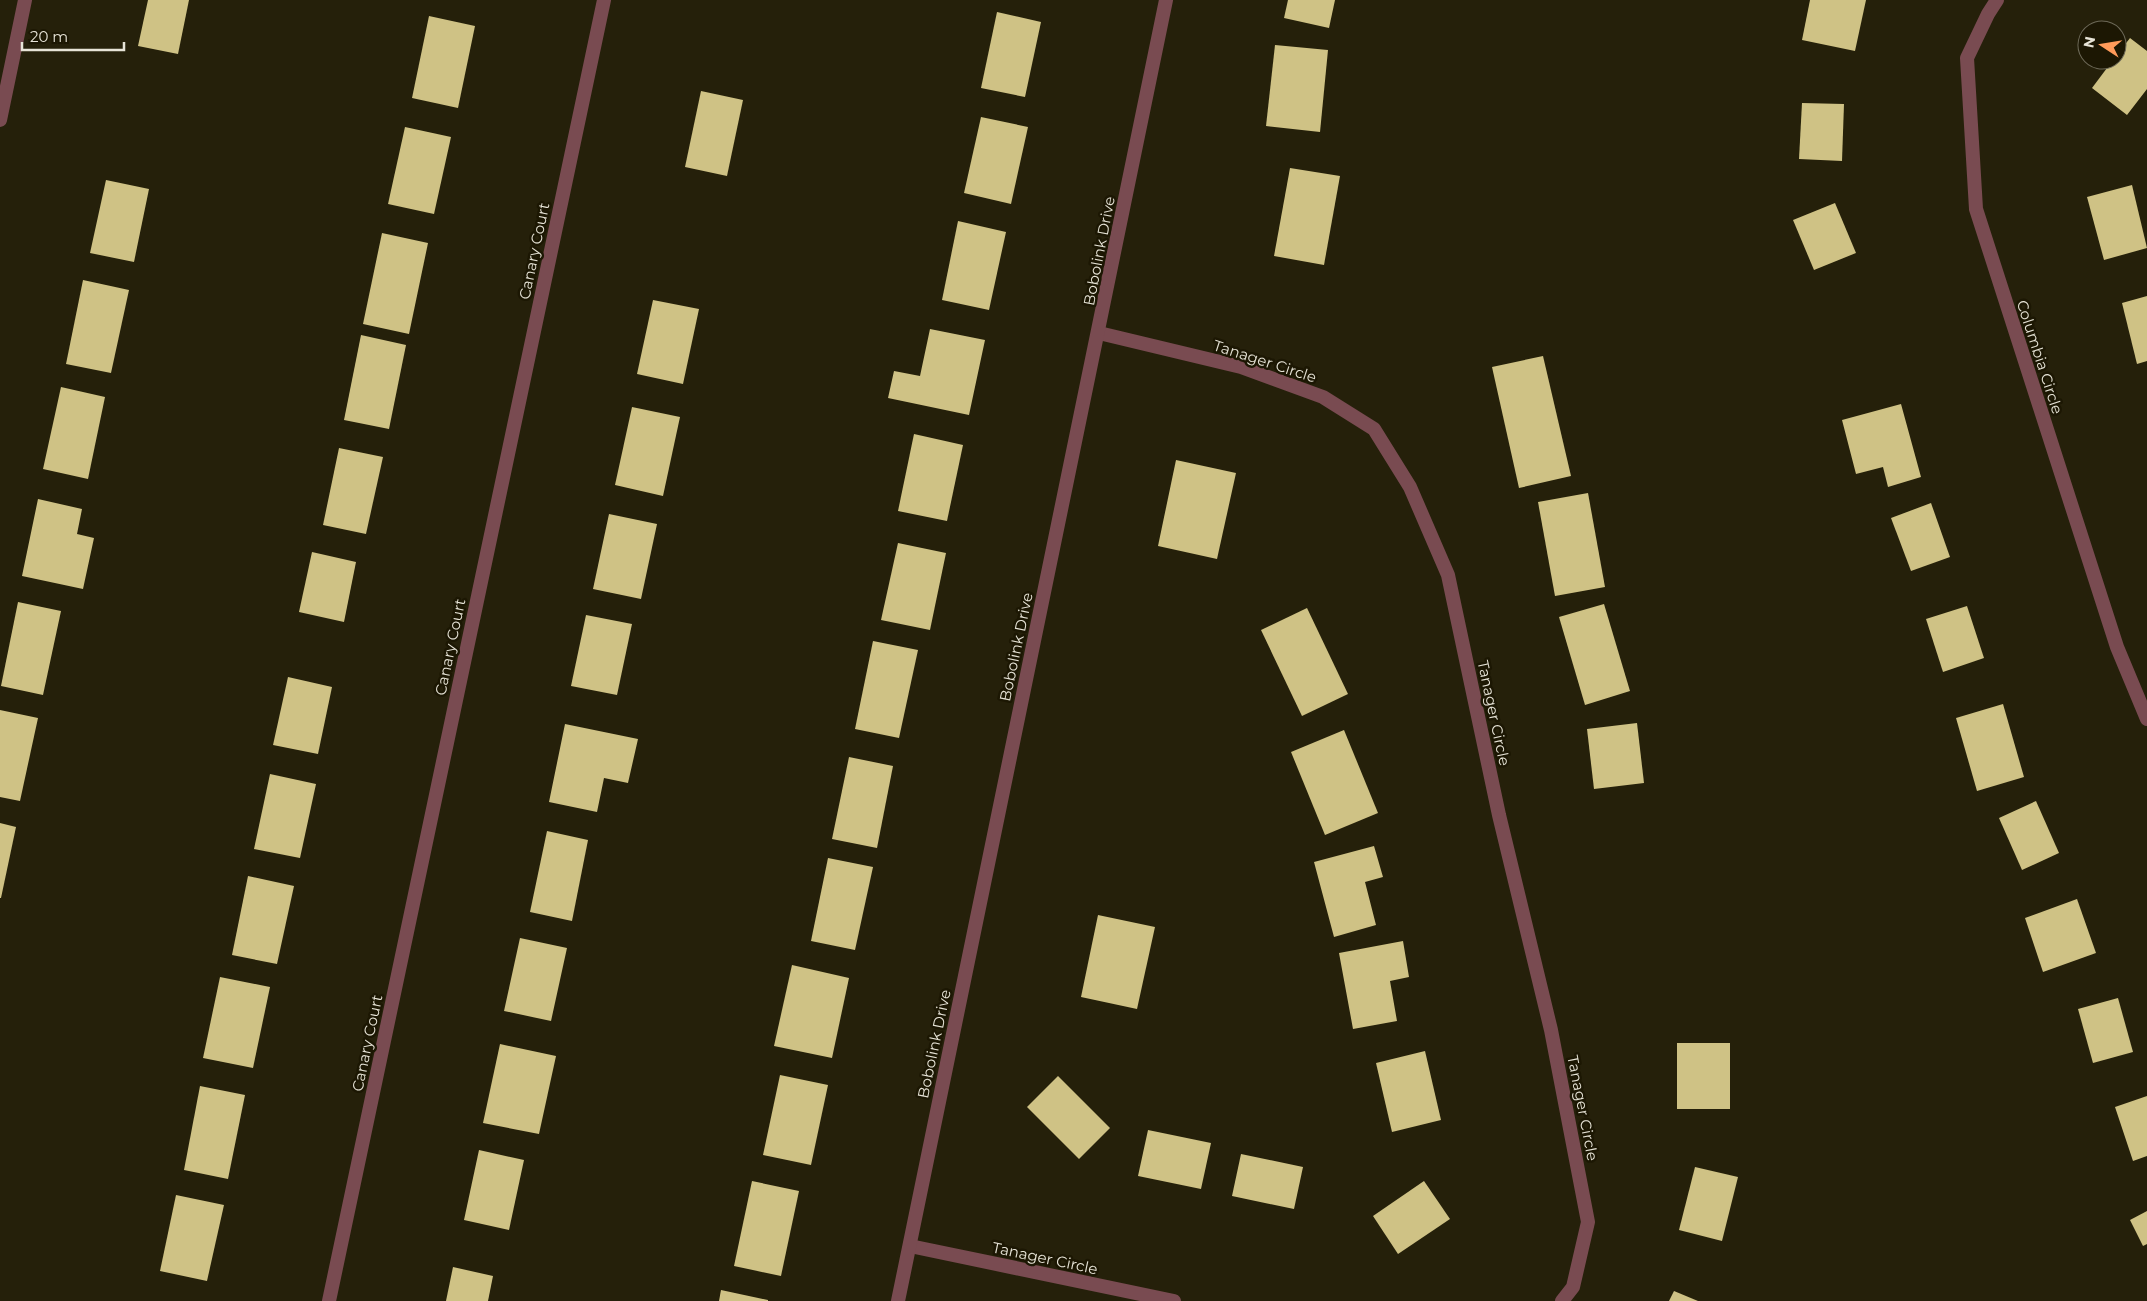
<svg xmlns="http://www.w3.org/2000/svg" width="2147" height="1301" font-family="Montserrat,sans-serif">
<style>
.building{fill:#cfc285}
.lines{fill:none;stroke-linecap:round;stroke-linejoin:round}
.minor{stroke:#794b51;stroke-width:14}
.labels{text-anchor:middle;dominant-baseline:central;stroke-width:5;stroke-linejoin:round;paint-order:stroke}
.street-label{font-size:15px;fill:#e7e4d7;stroke:#1c1703}
</style>
<rect width="100%" height="100%" fill="#25200a"/>
<g class="building">
<polygon points="148,0 189,0 178,54 138,46"/>
<polygon points="1288,0 1335,0 1329,28 1284,18"/>
<polygon points="1810,0 1866,0 1855,51 1802,40"/>
<polygon points="997,12 1041,22 1025,97 981,88"/>
<polygon points="429,16 475,26 458,108 412,98"/>
<polygon points="2130,38 2147,51 2147,89 2127,115 2092,88 2113,60 2117,60 2117,55"/>
<polygon points="1275,45 1328,50 1320,132 1266,126"/>
<polygon points="701,91 743,100 727,176 685,167"/>
<polygon points="1802,103 1844,104 1842,161 1799,159"/>
<polygon points="981,117 1028,127 1011,204 964,193"/>
<polygon points="405,127 451,137 434,214 388,204"/>
<polygon points="1290,168 1340,176 1324,265 1274,256"/>
<polygon points="106,180 149,189 134,262 90,253"/>
<polygon points="2132,185 2147,248 2104,260 2087,197"/>
<polygon points="1835,203 1856,253 1814,270 1793,220"/>
<polygon points="958,221 1006,232 989,310 942,300"/>
<polygon points="382,233 428,243 409,334 363,324"/>
<polygon points="83,280 129,290 111,373 66,364"/>
<polygon points="2147,296 2147,361 2137,364 2122,303"/>
<polygon points="653,300 699,309 683,384 637,374"/>
<polygon points="930,329 985,340 969,415 888,398 894,371 920,376"/>
<polygon points="361,335 406,345 389,429 344,420"/>
<polygon points="1543,356 1571,476 1519,488 1492,367"/>
<polygon points="61,387 105,397 88,479 43,469"/>
<polygon points="1901,404 1921,477 1888,487 1883,467 1856,474 1842,420"/>
<polygon points="632,407 680,417 663,496 615,485"/>
<polygon points="914,434 963,445 947,521 898,511"/>
<polygon points="339,448 383,457 366,534 323,525"/>
<polygon points="1176,460 1236,473 1217,559 1158,546"/>
<polygon points="1588,493 1605,587 1555,596 1538,502"/>
<polygon points="38,499 82,509 77,534 94,538 83,589 22,576"/>
<polygon points="1931,503 1950,557 1911,571 1891,518"/>
<polygon points="609,514 657,524 641,599 593,589"/>
<polygon points="898,543 946,553 930,630 881,620"/>
<polygon points="312,552 356,562 344,622 299,612"/>
<polygon points="18,602 61,611 43,695 1,686"/>
<polygon points="1604,604 1630,691 1585,705 1559,617"/>
<polygon points="1967,606 1984,658 1943,672 1926,619"/>
<polygon points="1307,608 1348,694 1302,716 1261,630"/>
<polygon points="586,615 632,624 617,695 571,686"/>
<polygon points="873,641 918,650 899,738 855,729"/>
<polygon points="288,677 332,687 318,754 273,745"/>
<polygon points="2003,704 2024,777 1977,791 1956,718"/>
<polygon points="0,710 38,718 20,801 0,797"/>
<polygon points="1637,723 1644,783 1594,789 1587,729"/>
<polygon points="565,724 638,739 628,783 604,778 597,812 549,802"/>
<polygon points="1344,730 1378,813 1325,835 1291,752"/>
<polygon points="849,757 893,766 877,848 832,839"/>
<polygon points="270,774 316,784 300,858 254,849"/>
<polygon points="2036,801 2059,853 2022,870 1999,818"/>
<polygon points="0,823 16,827 1,898 0,898"/>
<polygon points="547,831 588,840 572,921 530,912"/>
<polygon points="1374,846 1383,877 1365,882 1376,925 1334,937 1314,862"/>
<polygon points="828,858 873,867 855,950 811,941"/>
<polygon points="248,876 294,886 277,964 232,955"/>
<polygon points="2077,899 2096,953 2043,972 2025,918"/>
<polygon points="1098,915 1155,927 1137,1009 1081,997"/>
<polygon points="520,938 567,948 551,1021 504,1011"/>
<polygon points="1403,941 1409,977 1390,981 1397,1021 1353,1029 1339,953"/>
<polygon points="792,965 849,978 832,1058 774,1046"/>
<polygon points="220,977 270,987 253,1068 203,1058"/>
<polygon points="2118,998 2133,1052 2093,1063 2078,1009"/>
<rect x="1677" y="1043" width="53" height="66"/>
<polygon points="500,1044 556,1056 539,1134 483,1123"/>
<polygon points="1425,1051 1441,1120 1392,1132 1376,1063"/>
<polygon points="780,1075 828,1085 811,1165 763,1155"/>
<polygon points="1058,1076 1110,1128 1079,1159 1027,1107"/>
<polygon points="200,1086 245,1095 228,1179 184,1170"/>
<polygon points="2147,1096 2147,1156 2133,1161 2115,1107"/>
<polygon points="1148,1130 1211,1143 1201,1189 1138,1176"/>
<polygon points="479,1150 524,1160 509,1230 464,1220"/>
<polygon points="1241,1154 1303,1167 1294,1209 1232,1196"/>
<polygon points="1695,1167 1738,1177 1722,1241 1679,1230"/>
<polygon points="752,1181 799,1191 781,1276 734,1266"/>
<polygon points="1424,1181 1450,1219 1398,1254 1373,1216"/>
<polygon points="176,1195 224,1205 207,1281 160,1271"/>
<polygon points="2147,1211 2147,1244 2143,1246 2130,1220"/>
<polygon points="453,1267 493,1276 488,1301 446,1301"/>
<polygon points="721,1290 768,1300 768,1301 719,1301"/>
<polygon points="1674,1291 1698,1301 1669,1301"/>
</g>
<g class="lines">
<g class="minor">
<polyline points="1997,0 1988,14 1967,58 1976,209 2117,647 2147,719"/>
<polyline points="0,120 25,0"/>
<polyline points="1099,333 1241,367 1323,397 1374,429 1410,487 1448,575 1499,815 1551,1030 1588,1222 1573,1287 1562,1301"/>
<polyline points="910,1246 1174,1301"/>
<polyline points="329,1301 604,0"/>
<polyline points="898,1301 1166,0"/>
</g>
</g>
<g class="labels">
<g class="street-label">
<text transform="translate(534 251) rotate(-78)">Canary Court</text>
<text transform="translate(1099 251) rotate(-79)">Bobolink Drive</text>
<text transform="translate(2040 357) rotate(72)">Columbia Circle</text>
<text transform="translate(1265 361) rotate(18)">Tanager Circle</text>
<text transform="translate(450 647) rotate(-78)">Canary Court</text>
<text transform="translate(1016 647) rotate(-78)">Bobolink Drive</text>
<text transform="translate(1494 713) rotate(78)">Tanager Circle</text>
<text transform="translate(367 1043) rotate(-78)">Canary Court</text>
<text transform="translate(934 1044) rotate(-78)">Bobolink Drive</text>
<text transform="translate(1583 1108) rotate(79)">Tanager Circle</text>
<text transform="translate(1045 1258) rotate(12)">Tanager Circle</text>
</g>
</g>
<g transform="translate(2102 45) rotate(282)"><circle r="24" fill="#1c1703" stroke="#6d6958"/>
<path d="M0-4L9 19L0 12L-9 19Z" fill="#ff9b5a"/>
<text y="-8" font-size="14" font-weight="bold" text-anchor="middle" fill="#e7e4d7">N</text>
</g>
<path d="M22 42v8h102v-8" fill="none" stroke="#e7e4d7" stroke-width="2.5"/>
<text x="30" y="42" font-size="15" fill="#e7e4d7" stroke="#1c1703" stroke-width="4" paint-order="stroke">20 m</text>
</svg>
